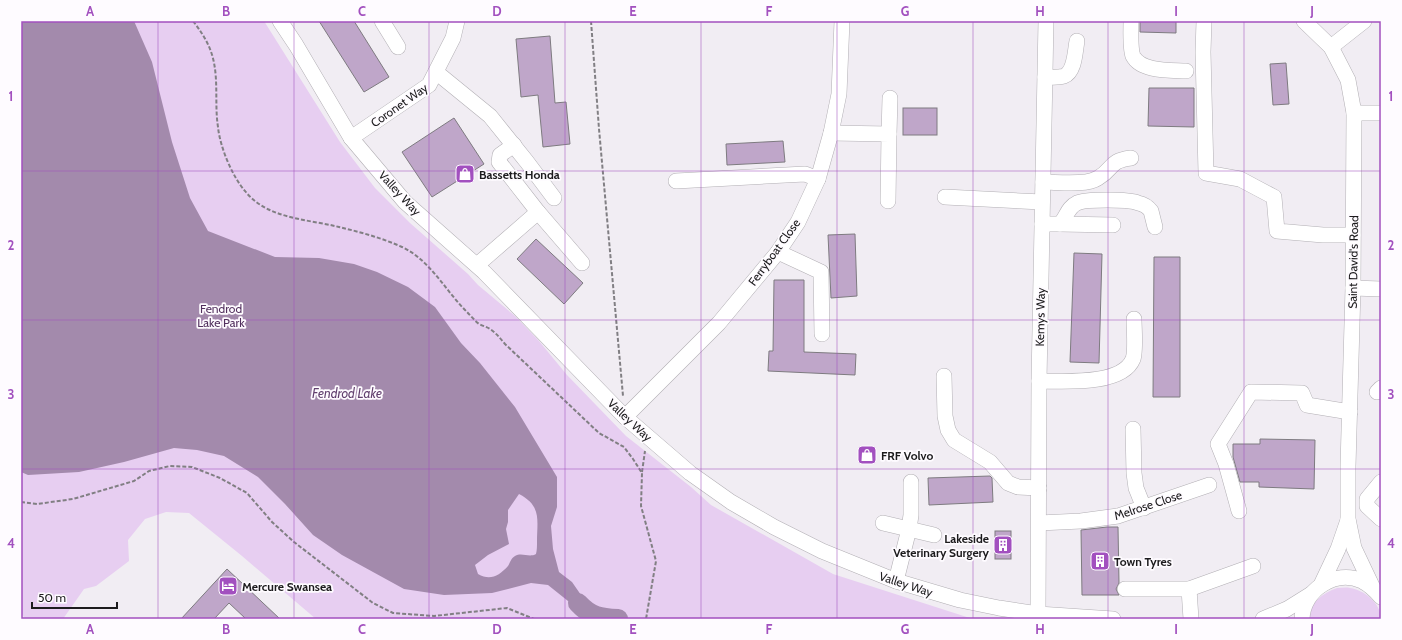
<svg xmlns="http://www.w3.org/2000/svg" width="1402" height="640" font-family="Cabin,sans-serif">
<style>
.green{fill:#e7cef1}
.water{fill:#a38aac;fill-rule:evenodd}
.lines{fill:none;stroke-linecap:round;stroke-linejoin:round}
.river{stroke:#a38aac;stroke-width:20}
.building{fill:#bfa6c9;stroke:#7e7b80}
.minor-casing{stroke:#b2afb4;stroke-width:16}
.path{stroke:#817f83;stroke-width:2;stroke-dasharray:4 2;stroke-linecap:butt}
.minor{stroke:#fff;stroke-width:15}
.grid{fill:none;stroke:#a250bf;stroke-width:1;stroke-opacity:0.55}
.labels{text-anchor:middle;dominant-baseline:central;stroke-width:3.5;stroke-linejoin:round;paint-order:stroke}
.street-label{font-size:12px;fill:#1c1b1d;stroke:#fefbff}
.poi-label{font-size:12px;font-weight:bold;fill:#1c1b1d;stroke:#fefbff;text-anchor:start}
.park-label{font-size:12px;fill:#52305e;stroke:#fefbff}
.water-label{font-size:13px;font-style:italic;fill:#613f6e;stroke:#fefbff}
.neatline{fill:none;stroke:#a250bf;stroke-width:1.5}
.grid-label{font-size:13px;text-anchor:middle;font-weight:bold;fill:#a250bf}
</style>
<rect width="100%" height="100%" fill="#f1edf3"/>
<g class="green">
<polygon points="21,21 264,21 340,142 375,188 410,223 468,274 478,285 515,316 539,341 567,375 626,436 691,487 711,505 833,574 973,619 316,619 242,556 189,513 166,512 145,519 128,540 129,561 96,586 84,589 63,619 26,619 21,614"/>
<path d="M1337,588C1341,588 1346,587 1350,588C1364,590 1381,603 1381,619H1307C1311,602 1321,594 1337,588Z"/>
</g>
<path class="water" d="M21,21H134L152,62L172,142L190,198L208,231L275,257L319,258L354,264L377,272L408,287L435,307L461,343L480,363L515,407L557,477V507L551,526L553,549L559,572L572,582L581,595L578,603L573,605L548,585L531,583L492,593L444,595L404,589L342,555L313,535L285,504L258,477L224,456L197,450L174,448L124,462L79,472L28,475L21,472ZM519,494C542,506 537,520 537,542C537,546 537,550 536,554C529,558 522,552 515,556C511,558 510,563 508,566C499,576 490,581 478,574L475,565L488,555L509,544L506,529L508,522V510Z"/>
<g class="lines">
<path class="river" d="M578,603C591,617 600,618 618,619"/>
</g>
<g class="building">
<polygon points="319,21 354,21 389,77 364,92"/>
<polygon points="1140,21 1176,21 1176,33 1140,32"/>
<polygon points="550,36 555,103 566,102 570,144 543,147 538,95 521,97 516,39"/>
<polygon points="1286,63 1289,104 1273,105 1270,64"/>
<polygon points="1149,88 1194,88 1194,127 1148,126"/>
<rect x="903" y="108" width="34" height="27"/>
<polygon points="454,118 484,164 432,197 402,152"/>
<polygon points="783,141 785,162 727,165 726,144"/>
<polygon points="855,234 857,296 831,298 828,235"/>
<polygon points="536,239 583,283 564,304 517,259"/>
<polygon points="1074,253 1102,254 1099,363 1070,362"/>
<polygon points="1154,257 1180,257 1180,397 1153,397"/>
<polygon points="774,280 804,280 804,352 856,354 855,375 768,371 769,351 773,351"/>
<polygon points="1260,439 1315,440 1314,489 1259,487 1259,482 1240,482 1233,457 1233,444 1260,444"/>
<polygon points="990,476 992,478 993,502 929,505 928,478"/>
<polygon points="1107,527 1118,527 1119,583 1116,589 1119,595 1082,595 1081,530"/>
<rect x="995" y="531" width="16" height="28"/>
<polygon points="227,569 280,619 246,619 229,603 214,619 181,619"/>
</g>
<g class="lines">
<g class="minor-casing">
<g id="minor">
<polyline points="280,21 296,45 351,138 405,202 484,272 625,417 690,473 731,502 774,527 822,551 896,581 960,600 999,608 1038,614 1113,619"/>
<polyline points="382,21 398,47"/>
<path d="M1131,21C1131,30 1130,49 1133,56C1141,72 1171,70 1186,71"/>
<polyline points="1204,21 1203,52 1206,173 1240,179 1274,197 1277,231 1323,235 1353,235"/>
<polyline points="1304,21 1331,47 1348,80 1354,113 1353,288 1348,466 1348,519 1354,548 1373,588"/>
<polyline points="1331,47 1364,21"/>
<polyline points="436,72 490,116 527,162 554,198"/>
<path d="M1045,77C1051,77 1058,78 1064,76C1075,72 1075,51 1077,41"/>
<polyline points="1354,113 1381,113"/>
<polyline points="831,133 889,134 888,201"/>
<polyline points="889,134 890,98"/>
<polyline points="351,138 429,85 453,38 457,21"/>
<polyline points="676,181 805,174 818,179"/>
<path d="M1043,182C1057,182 1086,186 1098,178C1114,169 1108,161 1131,158"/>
<polyline points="945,197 1042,202"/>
<polyline points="538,212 582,263"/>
<path d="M1042,224H1060C1066,218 1068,207 1077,203C1085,199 1129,199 1138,203C1143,204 1148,207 1151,211L1155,227"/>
<polyline points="1060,224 1113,225"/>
<polyline points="778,252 821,272 822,334"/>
<polyline points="477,265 538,212 499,162 500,155 514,145"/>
<polyline points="1353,288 1381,289"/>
<polyline points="944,376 945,416 948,430 954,440 990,462 1008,483 1018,487 1039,488"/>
<path d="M1039,381C1063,381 1122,386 1133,359C1136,351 1134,328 1134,319"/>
<polyline points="1377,392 1381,388"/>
<polyline points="625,417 719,323 778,252 798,222 818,179 831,133 839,94 842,21"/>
<polyline points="1133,429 1134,473 1136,488 1144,508"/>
<polyline points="1381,482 1367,499 1367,506 1381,519"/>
<polyline points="1239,511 1226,464 1218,444 1251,392 1302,393 1307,405 1350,412"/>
<polyline points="883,523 934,535"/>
<polyline points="1039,523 1081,521 1118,516 1209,485"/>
<polyline points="896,581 909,529 911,515 911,482"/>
<polyline points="1321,585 1338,549 1348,520"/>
<polyline points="1125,589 1189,589 1253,566"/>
<polyline points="1189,589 1191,619"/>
<polyline points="1038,614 1039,381 1046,21"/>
<polyline points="1263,619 1287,609 1311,594"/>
<path d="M1302,619C1303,590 1335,569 1362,581C1370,585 1375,590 1381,597"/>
</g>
</g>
<g class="path">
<path d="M193,21C200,30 206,39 210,49C220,74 214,102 218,127C220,147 232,176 245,191C267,219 307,219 339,227C360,232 382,238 402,247C430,260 445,290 466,311C470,315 474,320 479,324C483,326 487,327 490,329C496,333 500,338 505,344L599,433L624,447L633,459L642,473L641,506L656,561L646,619"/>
<polyline points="591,21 599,129 623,396"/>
<polyline points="642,472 645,451"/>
<polyline points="21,502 37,504 73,499 134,481 149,471 170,466 192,467 220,478 247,493 272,522 294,542 373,603 393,613 434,616 507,608 534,619"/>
</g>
<use href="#minor" class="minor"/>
</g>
<path class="grid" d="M158,21V619M294,21V619M429,21V619M565,21V619M701,21V619M837,21V619M973,21V619M1108,21V619M1244,21V619M21,171H1381M21,320H1381M21,469H1381"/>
<defs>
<g id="shop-square" transform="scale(1)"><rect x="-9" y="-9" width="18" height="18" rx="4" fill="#a250bf" stroke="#fefbff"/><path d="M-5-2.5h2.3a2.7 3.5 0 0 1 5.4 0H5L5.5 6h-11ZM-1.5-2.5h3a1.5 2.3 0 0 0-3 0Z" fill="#fff"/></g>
<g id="building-square" transform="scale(1)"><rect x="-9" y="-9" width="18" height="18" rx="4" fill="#a250bf" stroke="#fefbff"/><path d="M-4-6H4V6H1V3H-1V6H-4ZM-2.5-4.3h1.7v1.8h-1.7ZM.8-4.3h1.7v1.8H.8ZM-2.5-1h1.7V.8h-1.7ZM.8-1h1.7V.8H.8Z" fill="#fff"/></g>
<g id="hotel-square" transform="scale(1)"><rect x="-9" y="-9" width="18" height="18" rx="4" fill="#a250bf" stroke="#fefbff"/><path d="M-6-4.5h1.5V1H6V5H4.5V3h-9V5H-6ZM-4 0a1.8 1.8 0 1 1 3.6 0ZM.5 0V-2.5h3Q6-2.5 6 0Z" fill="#fff"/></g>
</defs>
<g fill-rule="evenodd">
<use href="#shop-square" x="465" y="174"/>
<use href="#shop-square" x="867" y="455"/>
<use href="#building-square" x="1003" y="545"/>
<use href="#building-square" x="1100" y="561"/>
<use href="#hotel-square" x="228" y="586"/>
</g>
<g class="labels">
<g class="street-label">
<text transform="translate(399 105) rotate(-35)">Coronet Way</text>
<text transform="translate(400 193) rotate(47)">Valley Way</text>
<text transform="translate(774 252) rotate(-54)">Ferryboat Close</text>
<text transform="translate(1353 262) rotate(-89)">Saint David's Road</text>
<text transform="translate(1040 317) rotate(-89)">Kemys Way</text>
<text transform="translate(630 420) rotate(43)">Valley Way</text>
<text transform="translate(1148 505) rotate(-18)">Melrose Close</text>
<text transform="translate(906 584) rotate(18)">Valley Way</text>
</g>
<g class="poi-label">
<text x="479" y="174">Bassetts Honda</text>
<text x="881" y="455">FRF Volvo</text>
<text x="989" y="538" text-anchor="end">Lakeside<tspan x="989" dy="14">Veterinary Surgery</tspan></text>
<text x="1114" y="561">Town Tyres</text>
<text x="242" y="586">Mercure Swansea</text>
</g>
<g class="park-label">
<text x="221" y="308">Fendrod<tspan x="221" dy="14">Lake Park</tspan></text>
</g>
<g class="water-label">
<text x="347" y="393">Fendrod Lake</text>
</g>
</g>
<rect width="1402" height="640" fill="none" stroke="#fefbff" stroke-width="44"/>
<path d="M32 602v6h85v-6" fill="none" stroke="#1c1b1d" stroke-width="2"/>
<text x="38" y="602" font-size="12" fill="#1c1b1d" stroke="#fefbff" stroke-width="3" paint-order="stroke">50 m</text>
<rect x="22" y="22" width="1358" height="596" class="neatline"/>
<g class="grid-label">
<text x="90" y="16">A</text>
<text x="226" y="16">B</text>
<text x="362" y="16">C</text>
<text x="497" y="16">D</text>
<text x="633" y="16">E</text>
<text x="769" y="16">F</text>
<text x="905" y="16">G</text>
<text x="1040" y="16">H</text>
<text x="1176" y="16">I</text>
<text x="1312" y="16">J</text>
<text x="11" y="101">1</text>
<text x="1391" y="101">1</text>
<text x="11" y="250">2</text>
<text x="1391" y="250">2</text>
<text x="11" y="399">3</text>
<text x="1391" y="399">3</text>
<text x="11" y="548">4</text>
<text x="1391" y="548">4</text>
<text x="90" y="634">A</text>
<text x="226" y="634">B</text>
<text x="362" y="634">C</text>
<text x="497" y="634">D</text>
<text x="633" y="634">E</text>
<text x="769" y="634">F</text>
<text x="905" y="634">G</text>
<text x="1040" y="634">H</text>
<text x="1176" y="634">I</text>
<text x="1312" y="634">J</text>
</g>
</svg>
